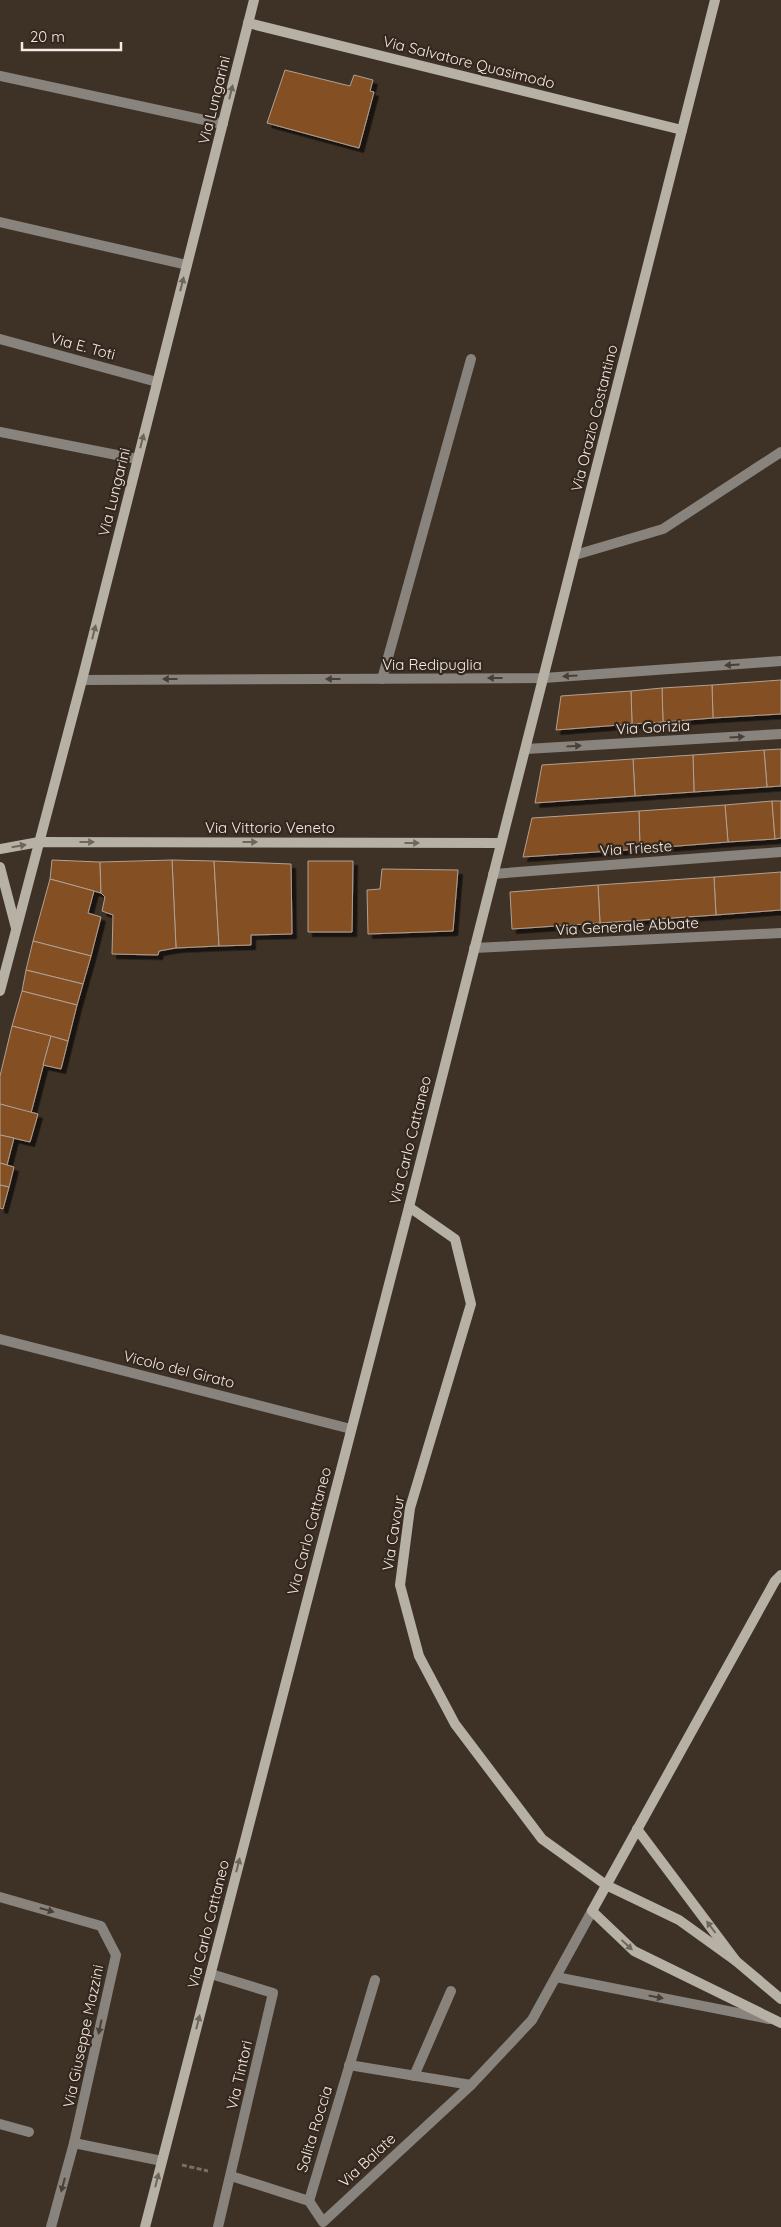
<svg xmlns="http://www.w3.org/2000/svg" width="781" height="2227" font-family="Quicksand,sans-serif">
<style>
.building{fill:#845024;stroke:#b0a094;filter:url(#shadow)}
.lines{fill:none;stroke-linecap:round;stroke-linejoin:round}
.path{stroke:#7a6f65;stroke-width:3;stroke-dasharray:5 2.5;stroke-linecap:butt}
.street{stroke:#88837c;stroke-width:10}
.secondary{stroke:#b6b0a5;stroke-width:10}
.oneway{fill:#6e655b}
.oneway2{fill:#493f36}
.labels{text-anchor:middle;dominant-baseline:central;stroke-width:4.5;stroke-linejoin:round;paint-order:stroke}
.street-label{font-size:15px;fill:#f3ebe4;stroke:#34281e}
</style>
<defs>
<filter id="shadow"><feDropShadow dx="4.5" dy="4.5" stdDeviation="0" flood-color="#0009"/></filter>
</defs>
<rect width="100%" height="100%" fill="#3e3227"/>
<g class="building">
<polygon points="285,70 350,86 354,75 373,80 370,91 374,92 359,148 267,123"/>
<polygon points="781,680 781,714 713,718 712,685"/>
<polygon points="712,685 713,718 663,722 662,688"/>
<polygon points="662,688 663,722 632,724 631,691"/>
<polygon points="631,691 632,724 556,730 561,696"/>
<polygon points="781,749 781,786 767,787 764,750"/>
<polygon points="764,750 767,787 694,792 693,755"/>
<polygon points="693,755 694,792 635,796 633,759"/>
<polygon points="633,759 635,796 535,803 542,765"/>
<polygon points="772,801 775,839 728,842 725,805"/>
<polygon points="772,801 781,801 781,838 775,839"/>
<polygon points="725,805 728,842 640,849 639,811"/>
<polygon points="639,811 640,849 523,857 532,818"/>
<polygon points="52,860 100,862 101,893 50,879"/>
<polygon points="172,860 214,861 219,946 176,948"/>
<polygon points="172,860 176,948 159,951 158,955 112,954 113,915 102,911 105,897 101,893 100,862"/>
<polygon points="214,861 291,864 292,934 251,935 251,945 219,946"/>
<polygon points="308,861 353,861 352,932 308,932"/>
<polygon points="382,869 458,870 453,931 368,934 367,890 380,889"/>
<polygon points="781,872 781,910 716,915 714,877"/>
<polygon points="714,877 716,915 600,923 598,885"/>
<polygon points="50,879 94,891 88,913 101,917 91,956 33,941"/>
<polygon points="598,885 600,923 512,929 510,892"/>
<polygon points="33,941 91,956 83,984 26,970"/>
<polygon points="26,970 83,984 77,1005 22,991"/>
<polygon points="22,991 77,1005 68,1041 12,1026"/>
<polygon points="12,1026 51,1036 31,1113 0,1104 0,1076"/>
<polygon points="51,1036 68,1041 61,1069 43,1065"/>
<polygon points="0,1104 38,1114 30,1142 0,1135"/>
<polygon points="0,1135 14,1138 7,1165 0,1163"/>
<polygon points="0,1163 14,1167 9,1187 0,1185"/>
<polygon points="0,1185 9,1187 3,1209 0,1208"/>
</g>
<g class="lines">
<polyline class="path" points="182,2165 208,2171"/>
<g class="street">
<polyline points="0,76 223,124"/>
<polyline points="0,222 187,265"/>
<polyline points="0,339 157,382"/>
<polyline points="0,432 137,459"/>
<polyline points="575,555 663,529 781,452"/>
<polyline points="382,679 471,359"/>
<polyline points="82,680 544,678 781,661"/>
<polyline points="526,749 781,734"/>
<polyline points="493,874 781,852"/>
<polyline points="474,948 781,933"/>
<polyline points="0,1339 351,1429"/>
<polyline points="0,1897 101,1926 116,1955 74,2143 51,2227"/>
<polyline points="211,1974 273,1993 218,2227"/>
<polyline points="556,1977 769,2019"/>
<polyline points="349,2065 471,2085"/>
<polyline points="414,2076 451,1991"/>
<polyline points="0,2124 29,2132"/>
<polyline points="74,2143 162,2161"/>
<polyline points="231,2176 309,2201 323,2222 471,2085 532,2020 592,1911"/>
<polyline points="309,2201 375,1980"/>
</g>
<g class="secondary">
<polyline points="248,23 682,130"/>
<polyline points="0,849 39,842 501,843"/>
<polyline points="0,867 16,928"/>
<polyline points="0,991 82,680 254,0"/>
<polyline points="409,1207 455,1239 471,1304 410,1508 400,1585 419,1656 455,1724 542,1839 606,1885 679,1920 736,1961"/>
<polyline points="781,1575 775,1581 592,1911 634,1951 781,2023"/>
<polyline points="637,1829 736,1961 781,1999"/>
<polyline points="145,2227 409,1207 715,0"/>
</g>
</g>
<defs><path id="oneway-solid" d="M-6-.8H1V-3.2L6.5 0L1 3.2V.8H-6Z" transform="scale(1.25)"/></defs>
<g class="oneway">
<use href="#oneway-solid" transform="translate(231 92) rotate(-76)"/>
<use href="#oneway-solid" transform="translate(182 284) rotate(-76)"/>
<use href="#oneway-solid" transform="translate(142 441) rotate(-76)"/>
<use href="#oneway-solid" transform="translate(94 632) rotate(-76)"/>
<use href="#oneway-solid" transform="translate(87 842)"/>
<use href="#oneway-solid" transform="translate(250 842)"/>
<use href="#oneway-solid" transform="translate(412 843)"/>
<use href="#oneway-solid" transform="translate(19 846) rotate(-10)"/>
<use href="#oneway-solid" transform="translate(238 1865) rotate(-76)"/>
<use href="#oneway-solid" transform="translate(711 1927) rotate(-127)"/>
<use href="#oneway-solid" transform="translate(627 1945) rotate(43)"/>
<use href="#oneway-solid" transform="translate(198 2022) rotate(-76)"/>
<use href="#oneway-solid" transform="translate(157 2180) rotate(-76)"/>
</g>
<g class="oneway2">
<use href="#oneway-solid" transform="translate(732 665) rotate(176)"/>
<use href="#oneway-solid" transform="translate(570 676) rotate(176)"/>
<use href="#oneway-solid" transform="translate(495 678) rotate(180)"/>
<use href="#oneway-solid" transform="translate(170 679) rotate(180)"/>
<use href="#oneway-solid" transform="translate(333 679) rotate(180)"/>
<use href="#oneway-solid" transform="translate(737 737) rotate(-3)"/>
<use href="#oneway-solid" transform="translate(574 746) rotate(-3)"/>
<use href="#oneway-solid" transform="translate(47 1910) rotate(16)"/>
<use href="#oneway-solid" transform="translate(656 1997) rotate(11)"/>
<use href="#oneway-solid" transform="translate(100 2027) rotate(102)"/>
<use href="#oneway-solid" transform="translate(63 2185) rotate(105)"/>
</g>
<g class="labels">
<g class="street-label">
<text transform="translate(469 62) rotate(14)">Via Salvatore Quasimodo</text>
<text transform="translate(214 100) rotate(-76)">Via Lungarini</text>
<text transform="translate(83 346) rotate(15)">Via E. Toti</text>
<text transform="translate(594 418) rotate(-76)">Via Orazio Costantino</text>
<text transform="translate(114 492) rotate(-76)">Via Lungarini</text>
<text x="432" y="664">Via Redipuglia</text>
<text transform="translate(653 727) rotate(-3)">Via Gorizia</text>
<text x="270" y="827">Via Vittorio Veneto</text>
<text transform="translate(636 848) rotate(-4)">Via Trieste</text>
<text transform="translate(627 926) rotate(-3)">Via Generale Abbate</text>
<text transform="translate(410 1140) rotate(-76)">Via Carlo Cattaneo</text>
<text transform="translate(179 1369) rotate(14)">Vicolo del Girato</text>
<text transform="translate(309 1531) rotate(-75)">Via Carlo Cattaneo</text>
<text transform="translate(393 1533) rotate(-81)">Via Cavour</text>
<text transform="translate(208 1924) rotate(-76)">Via Carlo Cattaneo</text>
<text transform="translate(83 2036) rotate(-78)">Via Giuseppe Mazzini</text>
<text transform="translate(239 2075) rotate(-77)">Via Tintori</text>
<text transform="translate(314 2129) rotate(-73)">Salita Roccia</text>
<text transform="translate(367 2160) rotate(-43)">Via Balate</text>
</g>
</g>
<path d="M22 42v8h99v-8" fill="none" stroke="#f3ebe4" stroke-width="2.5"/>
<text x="30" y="42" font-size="15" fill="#f3ebe4" stroke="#34281e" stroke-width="4" paint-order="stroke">20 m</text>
</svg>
